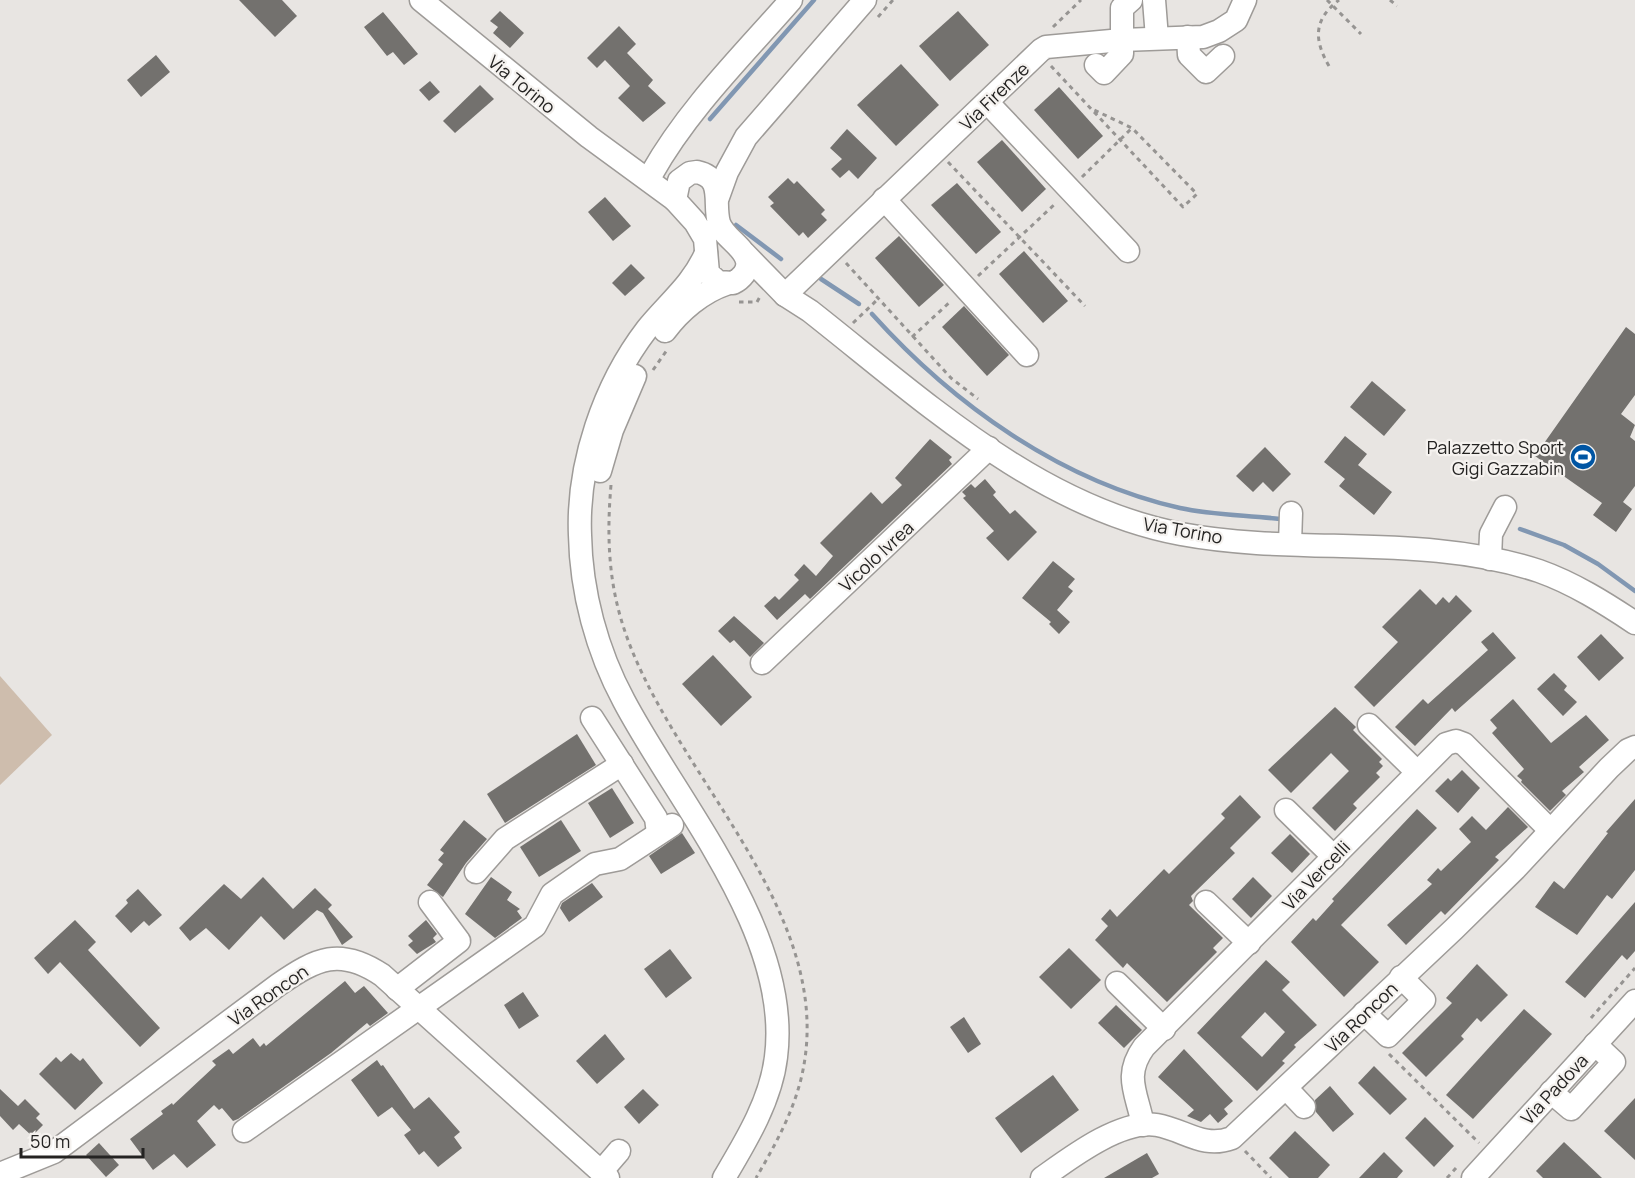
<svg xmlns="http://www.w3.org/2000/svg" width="1635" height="1178" font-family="Manrope,sans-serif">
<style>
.green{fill:#cebdad}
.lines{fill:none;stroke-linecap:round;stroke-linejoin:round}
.stream{stroke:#8197b2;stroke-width:4.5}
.building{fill:#73716e;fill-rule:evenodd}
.minor-casing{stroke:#9e9b98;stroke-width:25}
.path{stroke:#969492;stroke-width:3;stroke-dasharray:4.5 4.5;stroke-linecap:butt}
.minor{stroke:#fff;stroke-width:22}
.labels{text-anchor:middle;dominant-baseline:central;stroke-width:4.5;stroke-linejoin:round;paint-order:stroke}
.street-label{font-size:18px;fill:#242322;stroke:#f5f2ef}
.poi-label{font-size:18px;fill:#242322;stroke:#f5f2ef;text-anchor:end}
</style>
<rect width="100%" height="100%" fill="#e8e5e2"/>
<polygon class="green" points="0,676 52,735 0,785"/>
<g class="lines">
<g class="stream">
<polyline points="710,119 814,0"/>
<polyline points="736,225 781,259"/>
<polyline points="821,279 859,304"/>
<path d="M872,314C953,404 1060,481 1180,508C1212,515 1247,515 1280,519"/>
<polyline points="1520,529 1564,545 1598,564 1635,591"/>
</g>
</g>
<g class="building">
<polygon points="239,0 282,0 297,16 275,37"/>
<polygon points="500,11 524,33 510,48 493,33 498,27 490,21"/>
<polygon points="958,11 989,45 950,81 919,46"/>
<polygon points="383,12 418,54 404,65 393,52 387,56 364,27"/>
<polygon points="619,26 636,44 627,53 653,80 648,86 666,103 643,122 618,98 630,86 605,60 597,68 587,58"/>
<polygon points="156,55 170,72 141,97 127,80"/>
<polygon points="901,64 939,105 896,146 857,105"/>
<polygon points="430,81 440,92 429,101 419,90"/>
<polygon points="480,85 494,99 455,133 443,121"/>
<polygon points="1059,87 1103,136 1078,159 1034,110"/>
<polygon points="847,129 877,158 858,179 849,170 840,178 831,169 842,159 830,148"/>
<polygon points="1002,140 1046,189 1022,212 977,162"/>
<polygon points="788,178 794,184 797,181 825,210 821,214 827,220 808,238 803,232 799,236 770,206 774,203 768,197"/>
<polygon points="957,183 1001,232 976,254 931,205"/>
<polygon points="605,197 631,226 613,241 588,212"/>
<polygon points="899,236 944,285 919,307 875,258"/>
<polygon points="1024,251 1068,301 1043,323 999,274"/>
<polygon points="631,264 645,278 625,296 612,283"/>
<polygon points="964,306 1009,355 987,376 942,327"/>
<polygon points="1626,327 1635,334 1635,395 1621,414 1635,425 1630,437 1635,441 1635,486 1623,502 1632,509 1616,532 1593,515 1602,503 1535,456"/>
<polygon points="1372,381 1406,410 1384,436 1350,407"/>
<polygon points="1345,436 1367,454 1358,465 1392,492 1374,515 1339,486 1345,479 1324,462"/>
<polygon points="930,439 952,457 949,460 952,464 810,599 805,594 777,620 764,606 775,596 779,600 799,580 794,575 804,564 816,576 833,556 820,543 871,492 882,504 902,485 895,478"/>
<polygon points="1265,447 1291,474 1273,492 1263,482 1253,492 1236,476"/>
<polygon points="985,479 996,492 993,495 1010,514 1015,510 1037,532 1008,561 986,538 994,531 963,498 966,496 962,492 971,484 975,488"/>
<polygon points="1053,561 1075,579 1068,587 1073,591 1057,610 1070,622 1059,634 1049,624 1051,622 1022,598"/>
<polygon points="1420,589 1436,605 1443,597 1449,603 1456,595 1472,611 1374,707 1354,687 1398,642 1382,627"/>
<polygon points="734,616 764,643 750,657 734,640 730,643 718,631"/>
<polygon points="1493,632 1516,658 1455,712 1452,708 1415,746 1395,727 1423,699 1428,704 1488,650 1481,642"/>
<polygon points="1601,634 1624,658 1599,681 1577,657"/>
<polygon points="713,655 752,697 721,726 682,684"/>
<polygon points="1554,673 1567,686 1564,690 1577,702 1563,716 1537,689"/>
<polygon points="1513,699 1551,743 1586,715 1609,740 1579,767 1584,772 1562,791 1566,795 1550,811 1521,782 1522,780 1517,776 1524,769 1492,733 1497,728 1490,720"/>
<polygon points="1335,707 1356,727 1353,730 1382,759 1379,762 1383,766 1376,773 1380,777 1353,804 1357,808 1335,831 1312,808 1349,771 1331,753 1291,793 1268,770"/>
<polygon points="577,734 596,765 505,823 487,794"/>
<polygon points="1462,770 1480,788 1458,813 1435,791 1448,778 1451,781"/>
<polygon points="612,788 634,823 610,838 588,803"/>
<polygon points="1240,795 1261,817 1230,848 1235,853 1191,896 1193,901 1189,905 1223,938 1213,948 1217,952 1167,1002 1127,963 1123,968 1095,940 1108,926 1101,919 1110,909 1117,917 1164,869 1169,874 1225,818 1221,814"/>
<polygon points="1635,799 1635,870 1612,899 1607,895 1577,935 1535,907 1554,881 1564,889 1608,833 1606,832"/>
<polygon points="1508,807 1528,827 1495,857 1499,860 1445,915 1441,911 1406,945 1387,925 1432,884 1427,880 1438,868 1441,871 1471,842 1459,829 1472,816 1486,830"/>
<polygon points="1417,809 1437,828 1341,925 1379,962 1344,997 1291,942 1313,918 1316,921 1334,901 1332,899"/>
<polygon points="464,820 487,839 466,863 443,897 427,885 443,864 438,860 444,853 440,850"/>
<polygon points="561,820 581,851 539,877 520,847"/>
<polygon points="682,833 695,853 661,874 649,856"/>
<polygon points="1290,834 1310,854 1292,873 1271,853"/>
<polygon points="263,877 293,909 315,888 332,905 328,909 353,937 342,945 323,913 317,910 284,940 261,916 229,950 206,928 190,941 179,928 224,884 241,899"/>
<polygon points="491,877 512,892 507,900 520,909 517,911 522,918 495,938 465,914"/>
<polygon points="1253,877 1272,896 1251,918 1232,899"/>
<polygon points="592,883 603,897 569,922 560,908 562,903"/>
<polygon points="138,889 162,915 149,926 144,921 131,933 115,916 128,903 126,900"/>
<polygon points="1635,902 1635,951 1627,960 1622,955 1585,998 1565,982"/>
<polygon points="75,920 96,942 88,950 160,1028 140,1047 60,962 48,974 34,958"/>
<polygon points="426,920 437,934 433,938 436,942 417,954 408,945 413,941 408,936"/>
<polygon points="1069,948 1101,980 1071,1009 1039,977"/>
<polygon points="670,949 692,978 666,998 644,969"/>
<path d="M1266,960L1290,982L1282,990L1317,1025L1294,1045L1296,1047L1282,1061L1285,1063L1257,1091L1197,1033ZM1265,1012L1285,1032L1262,1057L1241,1037Z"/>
<polygon points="1477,964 1508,995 1481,1022 1477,1018 1461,1036 1464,1039 1426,1077 1402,1053 1452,1003 1446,998"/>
<polygon points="345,981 355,993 364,986 388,1013 370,1026 367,1023 331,1053 238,1119 233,1121 222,1108 219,1110 214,1105 197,1121 216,1145 187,1168 174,1154 153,1170 130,1139 163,1114 161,1111 172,1103 173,1105 216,1065 212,1061 229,1049 233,1054 253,1038 260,1047 264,1043 266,1046"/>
<polygon points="523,992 539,1016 519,1029 504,1005"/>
<polygon points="1116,1005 1142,1030 1124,1048 1098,1023"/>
<polygon points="1524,1009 1552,1034 1473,1119 1446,1095"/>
<polygon points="964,1017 981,1044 968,1053 950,1027"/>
<polygon points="605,1034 625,1059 597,1084 576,1061"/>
<polygon points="1184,1049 1233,1101 1224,1109 1228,1114 1218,1123 1210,1114 1201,1122 1187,1116 1194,1110 1158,1077"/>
<polygon points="71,1053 80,1061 83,1058 103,1083 75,1110 39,1074 56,1057 61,1062"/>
<polygon points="377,1060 381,1066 383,1065 414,1109 429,1097 460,1132 454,1137 462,1148 438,1167 424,1151 419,1155 404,1135 411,1130 392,1107 378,1117 351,1080"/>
<polygon points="1374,1066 1407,1099 1390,1115 1358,1083"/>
<polygon points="1053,1075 1079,1110 1021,1153 995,1118"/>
<polygon points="1330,1086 1354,1114 1333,1132 1316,1112 1315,1100"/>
<polygon points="0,1089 18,1106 25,1099 40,1114 36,1118 43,1125 32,1136 19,1124 13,1130 0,1116"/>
<polygon points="643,1089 659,1105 639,1124 624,1107"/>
<polygon points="1635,1098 1635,1160 1604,1131"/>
<polygon points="1425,1117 1454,1146 1434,1167 1405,1138"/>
<polygon points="1295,1131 1330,1165 1318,1178 1289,1178 1269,1158"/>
<polygon points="1564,1142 1602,1178 1543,1178 1536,1171"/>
<polygon points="99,1143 119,1165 106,1177 86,1155"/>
<polygon points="1384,1152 1403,1171 1397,1178 1359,1178"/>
<polygon points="1147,1153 1159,1174 1152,1178 1104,1178"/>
</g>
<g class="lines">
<g class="minor-casing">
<g id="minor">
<polyline points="421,0 589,137 675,200"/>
<polyline points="1154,0 1157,38"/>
<polyline points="1188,37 1189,55 1206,72 1223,56"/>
<polyline points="1096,65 1104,73 1122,54 1122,8 1131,0"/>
<polyline points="987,102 1128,251"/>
<path d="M697,172C725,178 713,203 719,223C724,238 744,246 747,261C749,271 741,279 733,283L718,282L708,273L705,239L695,222L675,200L679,181L690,173Z"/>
<path d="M652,173C688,109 743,55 791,0"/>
<polyline points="718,197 727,172 746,137 865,0"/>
<polyline points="884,199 1027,355"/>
<path d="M706,253C693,284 667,304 647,329C604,385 577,464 580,535C581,592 597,651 624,701C679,805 792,934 776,1057C771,1100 746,1141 724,1178"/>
<path d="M744,253L785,295L810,311C922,399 1037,507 1181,534C1299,556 1424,533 1539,571C1573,583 1605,603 1635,623"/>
<polyline points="785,295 1041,50 1046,47 1122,40 1203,37 1219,31 1236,20 1245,0"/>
<path d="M665,331C680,311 702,292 726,284"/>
<polyline points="600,471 612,430 635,376"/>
<polyline points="1290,544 1291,513"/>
<polyline points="1490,559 1491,534 1505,507"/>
<polyline points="762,663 989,448"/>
<polyline points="592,718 656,818 658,833"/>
<polyline points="1369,725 1417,772"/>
<polyline points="1286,810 1334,857"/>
<polyline points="476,872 505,839 622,764"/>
<polyline points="1206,902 1249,943"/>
<polyline points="1117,983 1164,1029"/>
<polyline points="397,989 459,941 430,902"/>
<polyline points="1364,1013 1388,1036 1424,1000 1401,977"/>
<polyline points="1286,1088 1304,1107"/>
<polyline points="1551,1092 1571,1109 1614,1062 1595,1044"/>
<path d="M1143,1125C1137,1093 1123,1076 1144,1047L1446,744L1456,741L1464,744L1550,830"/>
<polyline points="244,1131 535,926 552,894 595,864 620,859 672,825"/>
<polyline points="601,1172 619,1151"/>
<path d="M0,1174L54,1152L278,985C317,958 340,947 382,975L608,1178"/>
<path d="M1042,1178C1070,1158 1121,1119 1157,1125C1185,1130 1203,1149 1232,1138L1454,929L1515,869L1609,768L1628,750L1635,747"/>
<polyline points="1473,1178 1635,1001"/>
</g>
</g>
<g class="path">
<polyline points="1327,0 1361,34"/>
<polyline points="1390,0 1397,6"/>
<polyline points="878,17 893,0"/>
<polyline points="1053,27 1081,0"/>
<polyline points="1051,66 1183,207 1197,194 1132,128 1092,109"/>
<path d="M1329,66C1314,40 1313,20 1339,0"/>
<polyline points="948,162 1085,306"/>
<polyline points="1082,177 1132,128"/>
<polyline points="846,263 951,378 978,399"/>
<polyline points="978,276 1056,203"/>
<polyline points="739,302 757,302 761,295"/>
<polyline points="853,323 877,300"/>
<polyline points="912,337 951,301"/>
<polyline points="653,370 667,350"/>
<path d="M611,485C607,531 608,575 621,619C665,770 842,911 801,1079C792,1115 774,1147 756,1178"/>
<polyline points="1591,1018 1635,968"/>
<polyline points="1389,1054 1479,1143"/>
<polyline points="1245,1151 1271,1178"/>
<polyline points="1447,1178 1456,1168"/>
</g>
<use href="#minor" class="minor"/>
</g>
<defs>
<g id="stadium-disc" transform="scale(1.35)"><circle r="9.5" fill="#0055a3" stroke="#f5f2ef"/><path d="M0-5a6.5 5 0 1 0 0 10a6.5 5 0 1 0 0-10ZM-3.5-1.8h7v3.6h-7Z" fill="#fff"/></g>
</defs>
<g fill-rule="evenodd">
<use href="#stadium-disc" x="1583" y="457"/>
</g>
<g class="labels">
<g class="street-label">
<text transform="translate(522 84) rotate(39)">Via Torino</text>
<text transform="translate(994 96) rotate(-44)">Via Firenze</text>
<text transform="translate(1183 530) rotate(10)">Via Torino</text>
<text transform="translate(876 556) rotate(-43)">Vicolo Ivrea</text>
<text transform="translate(1316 875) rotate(-46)">Via Vercelli</text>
<text transform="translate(268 995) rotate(-35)">Via Roncon</text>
<text transform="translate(1361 1017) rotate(-44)">Via Roncon</text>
<text transform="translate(1554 1089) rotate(-47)">Via Padova</text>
</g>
<g class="poi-label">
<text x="1564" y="447">Palazzetto Sport<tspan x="1564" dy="21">Gigi Gazzabin</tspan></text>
</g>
</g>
<path d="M21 1148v9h122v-9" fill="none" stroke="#242322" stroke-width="3"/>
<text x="30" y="1148" font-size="18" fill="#242322" stroke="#f5f2ef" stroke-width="4.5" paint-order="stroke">50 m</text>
</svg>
